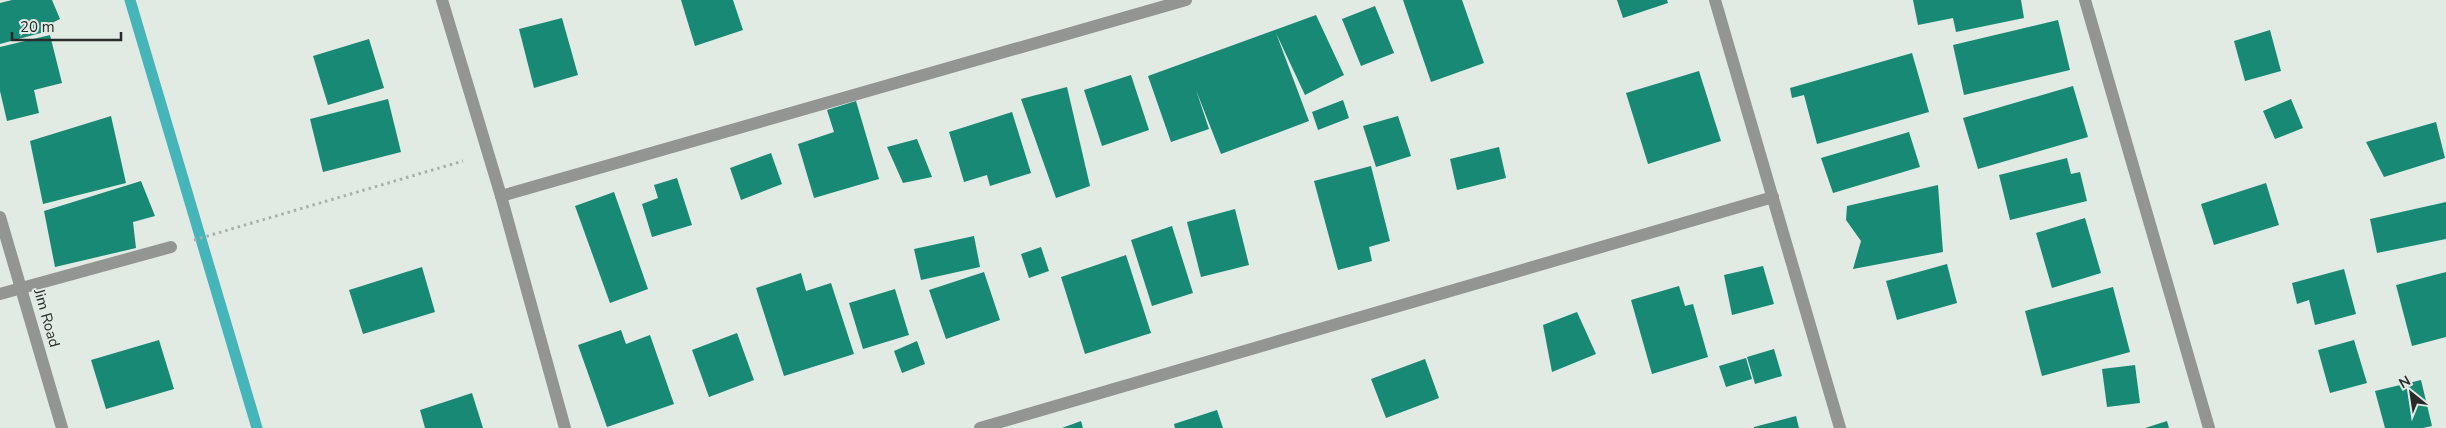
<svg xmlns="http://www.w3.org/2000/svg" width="2446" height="428" font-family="'Nunito Sans',sans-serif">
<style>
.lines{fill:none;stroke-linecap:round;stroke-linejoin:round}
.stream{stroke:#45b5ba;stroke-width:11}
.building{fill:#178975}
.path{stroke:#a9b0ab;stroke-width:3;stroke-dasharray:2.5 4;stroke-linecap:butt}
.street{stroke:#939592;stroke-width:12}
.labels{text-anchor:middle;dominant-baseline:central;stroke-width:4;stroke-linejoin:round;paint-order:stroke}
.street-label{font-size:15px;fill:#282b29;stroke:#e2eae4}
</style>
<rect width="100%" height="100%" fill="#e2eae4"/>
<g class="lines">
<polyline class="stream" points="130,0 257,428"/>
</g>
<g class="building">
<polygon points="12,0 52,0 60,19 46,26 48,31 0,44 0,3"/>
<polygon points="681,0 733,0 743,30 695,46"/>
<polygon points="1403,0 1462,0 1484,63 1431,82"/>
<polygon points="1617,0 1667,0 1668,3 1623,18"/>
<polygon points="1913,0 2021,0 2024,18 1956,32 1953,18 1918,25"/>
<polygon points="1375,6 1394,53 1361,66 1342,19"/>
<polygon points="1316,15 1344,75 1305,95 1276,33 1309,121 1221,154 1196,90 1209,129 1171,142 1148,76"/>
<polygon points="562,18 578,75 534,88 519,29"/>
<polygon points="2058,20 2070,70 1964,95 1953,45"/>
<polygon points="2270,30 2281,71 2245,81 2234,41"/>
<polygon points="50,35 62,83 34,90 39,113 7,121 0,91 0,47"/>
<polygon points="369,39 384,88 328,105 313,56"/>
<polygon points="1912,53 1929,112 1817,144 1804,95 1792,98 1790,88"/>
<polygon points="1699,71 1721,141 1648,164 1626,93"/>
<polygon points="1131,75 1149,130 1102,146 1084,90"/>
<polygon points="2073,86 2088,137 1978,169 1963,118"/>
<polygon points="1067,87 1090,186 1056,198 1021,99"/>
<polygon points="388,99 401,152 323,172 310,119"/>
<polygon points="2291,99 2303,128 2275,139 2263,111"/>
<polygon points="1343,100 1349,118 1318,130 1312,112"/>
<polygon points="856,101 879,179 814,198 798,144 834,132 827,110"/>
<polygon points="1012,112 1031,173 990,186 987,175 964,182 949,132"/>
<polygon points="111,116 126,183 43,204 30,141"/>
<polygon points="1398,116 1411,156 1376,167 1363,126"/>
<polygon points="2436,122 2445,158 2384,177 2366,142"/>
<polygon points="1909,132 1920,167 1833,193 1821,158"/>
<polygon points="917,139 932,177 903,183 887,147"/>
<polygon points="1499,147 1506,178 1457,190 1450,159"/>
<polygon points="771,153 782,184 741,200 730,168"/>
<polygon points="2067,158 2071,174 2080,172 2087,201 2010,220 1999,175"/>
<polygon points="1371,166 1390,241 1369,247 1372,261 1338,270 1314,181"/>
<polygon points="677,178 692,225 652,237 642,204 658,198 654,185"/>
<polygon points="141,181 155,216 133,222 136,248 55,267 44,211"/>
<polygon points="2266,183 2279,225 2214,245 2201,204"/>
<polygon points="1938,185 1943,252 1853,269 1861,241 1846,220 1847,206"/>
<polygon points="614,192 648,289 610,303 575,206"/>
<polygon points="2446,202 2446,239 2377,253 2370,219"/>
<polygon points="1235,209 1249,265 1201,277 1187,222"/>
<polygon points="2085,218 2101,273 2052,288 2036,233"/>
<polygon points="1172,226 1193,293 1152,306 1131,240"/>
<polygon points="974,236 980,267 921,280 914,249"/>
<polygon points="1041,247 1049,271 1029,278 1021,254"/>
<polygon points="1126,255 1151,333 1085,354 1061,277"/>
<polygon points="1947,264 1957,303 1897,320 1886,281"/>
<polygon points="1763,266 1774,304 1732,315 1724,275"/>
<polygon points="422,267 435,312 363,334 349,290"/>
<polygon points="2344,269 2356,314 2315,325 2309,300 2297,304 2292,283"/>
<polygon points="984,272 1000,320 946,339 929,290"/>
<polygon points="2446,272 2446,337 2412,346 2396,285"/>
<polygon points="801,273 806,291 831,283 854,354 784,376 756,288"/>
<polygon points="1679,286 1685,306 1693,304 1708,357 1652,374 1631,300"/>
<polygon points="2113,287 2130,352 2042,376 2025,311"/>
<polygon points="895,289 909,335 863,349 849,303"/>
<polygon points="1577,312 1596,354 1552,372 1543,325"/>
<polygon points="621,330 626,344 650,335 674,404 607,427 578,345"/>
<polygon points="737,333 754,380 709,397 692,350"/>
<polygon points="159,340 174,389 106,409 91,360"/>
<polygon points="2354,340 2367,383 2330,393 2318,350"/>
<polygon points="917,341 925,364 902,373 894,351"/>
<polygon points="1774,349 1782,376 1755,384 1747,357"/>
<polygon points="1746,358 1752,379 1726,387 1719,366"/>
<polygon points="1425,359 1439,398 1386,418 1371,379"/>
<polygon points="2135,365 2140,403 2107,407 2102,369"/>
<polygon points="2421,380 2432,426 2423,428 2385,428 2375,391"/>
<polygon points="472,393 483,428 425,428 420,410"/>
<polygon points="1217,410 1223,428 1175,428 1174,424"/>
<polygon points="1796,416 1799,428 1754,428 1754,427"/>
<polygon points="1081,421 1083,428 1062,428"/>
<polygon points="2167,421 2169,428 2145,428"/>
</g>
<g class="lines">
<polyline class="path" points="194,240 463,161"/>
<g class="street">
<polyline points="442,0 501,196 565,428"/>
<polyline points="1715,0 1840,428"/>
<polyline points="2085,0 2209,428"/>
<polyline points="501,196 1186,0"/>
<polyline points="0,217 62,428"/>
<polyline points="0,294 171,247"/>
<polyline points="980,428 1773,197"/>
</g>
</g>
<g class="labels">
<g class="street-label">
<text transform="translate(47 318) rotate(74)">Jim Road</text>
</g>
</g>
<g transform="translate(2411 393) rotate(330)" stroke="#e2eae4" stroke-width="4" paint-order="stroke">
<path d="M0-4L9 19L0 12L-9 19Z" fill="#282b29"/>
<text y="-8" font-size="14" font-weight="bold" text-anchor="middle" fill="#282b29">N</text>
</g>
<path d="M12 32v8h109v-8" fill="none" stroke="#282b29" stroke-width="2.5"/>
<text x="20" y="32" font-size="15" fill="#282b29" stroke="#e2eae4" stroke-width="4" paint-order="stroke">20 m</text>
</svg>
